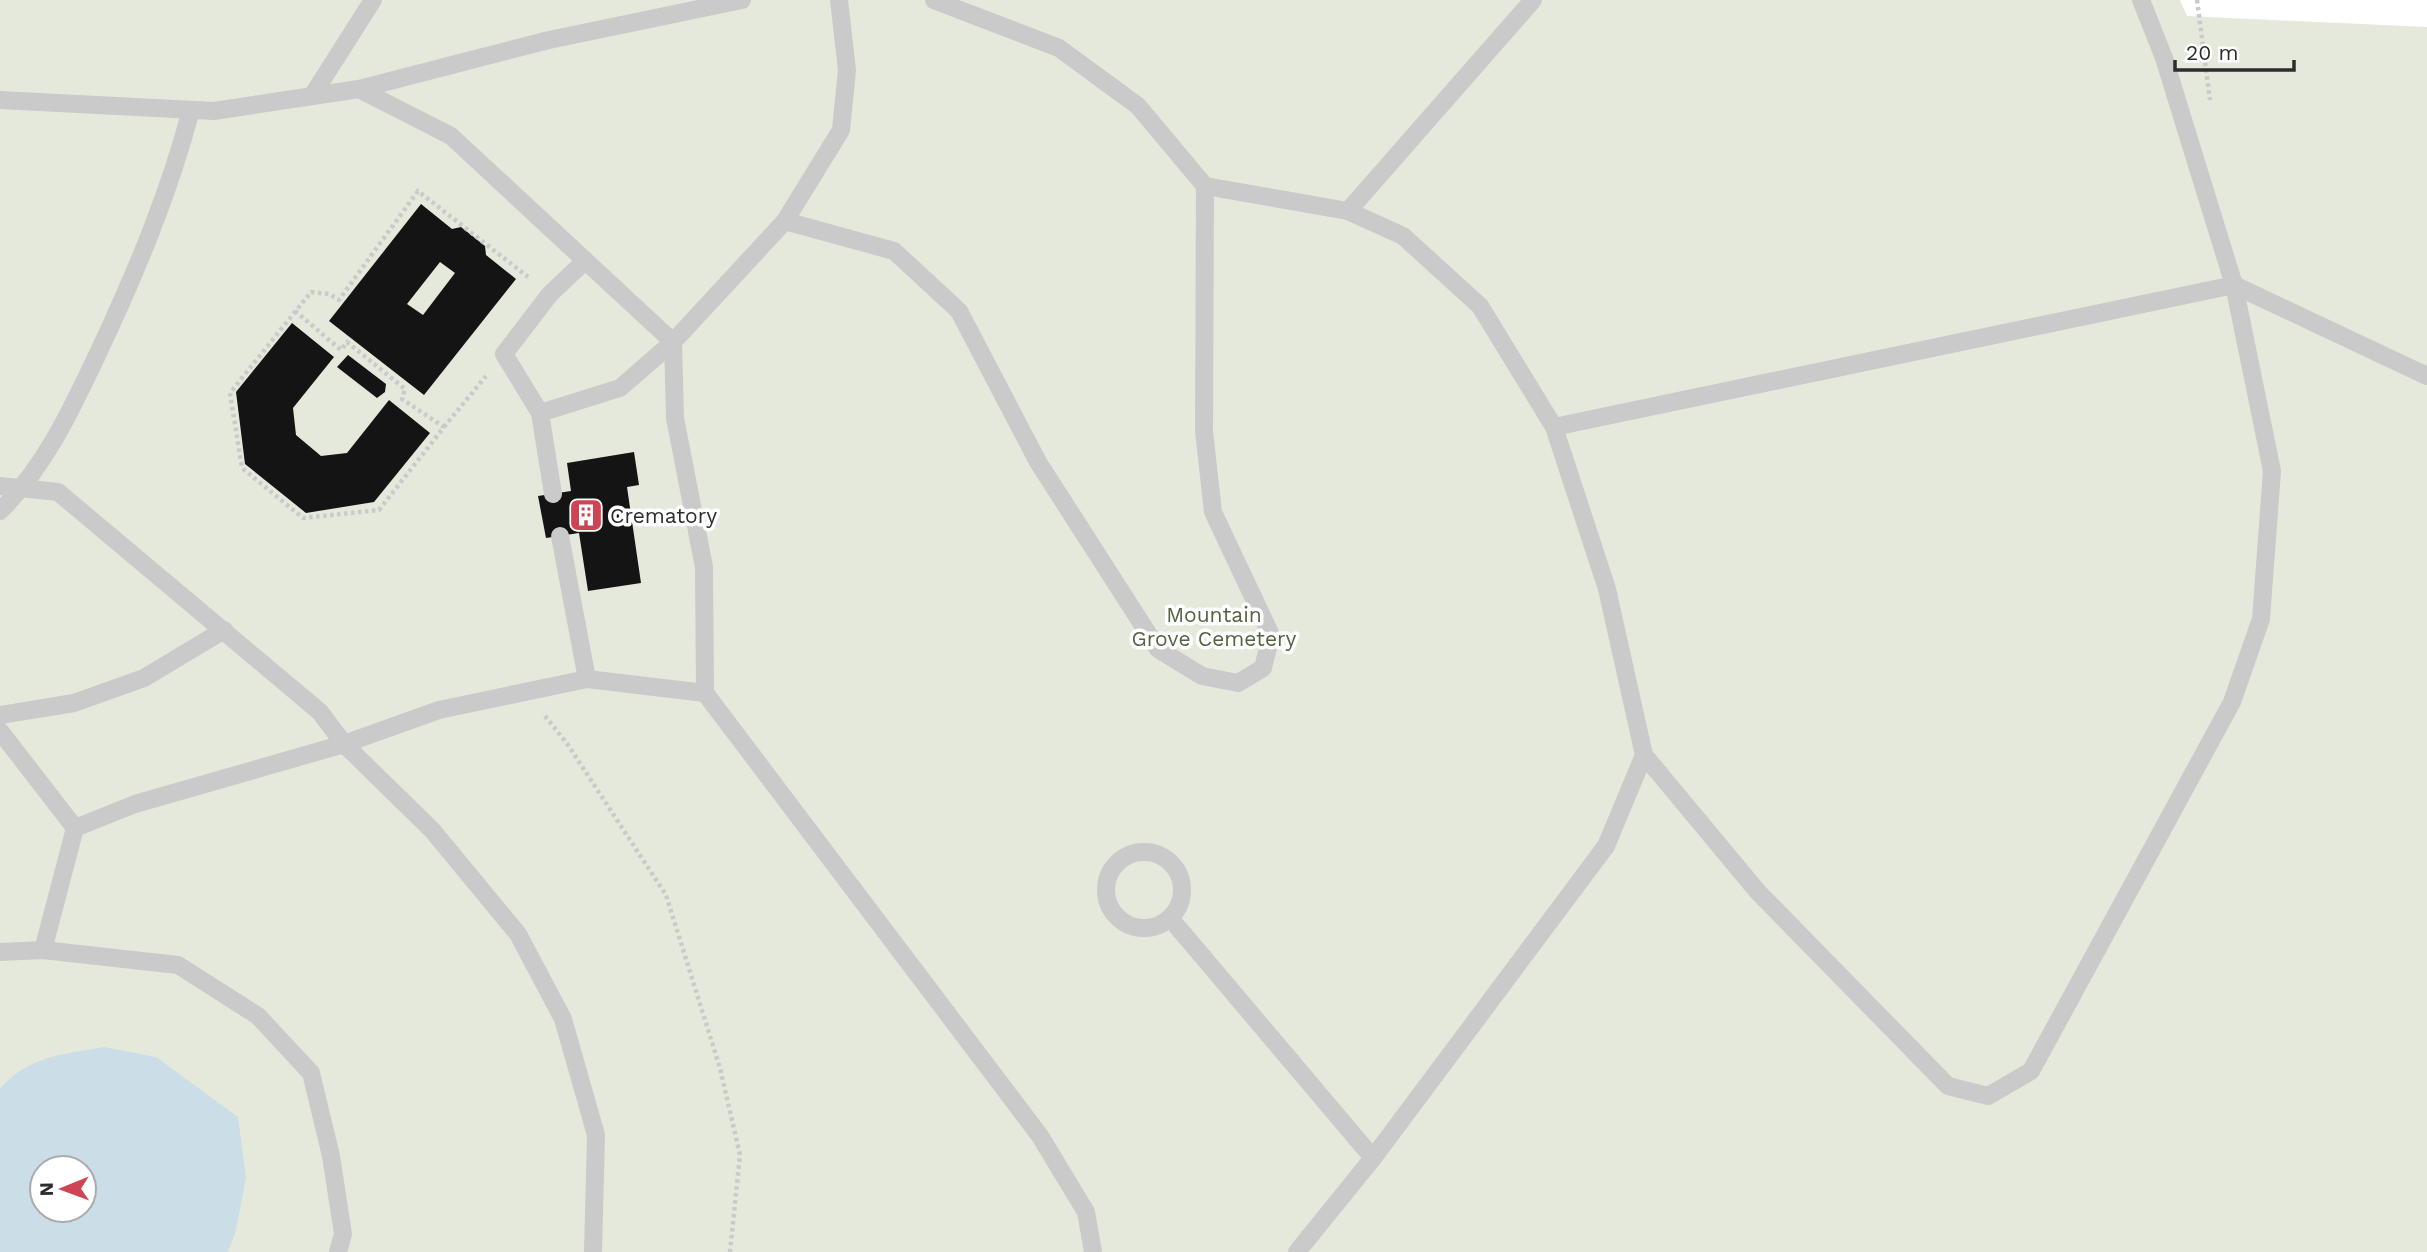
<svg xmlns="http://www.w3.org/2000/svg" width="2427" height="1252" font-family="'Work Sans',sans-serif">
<style>
.green{fill:#e4e9dc;fill-rule:evenodd}
.water{fill:#cbdde7;fill-rule:evenodd}
.building{fill:#141414;fill-rule:evenodd}
.lines{fill:none;stroke-linecap:round;stroke-linejoin:round}
.path{stroke:#cacaca;stroke-width:4.5;stroke-dasharray:3.5 3.5;stroke-linecap:butt}
.lane{stroke:#cacaca;stroke-width:18}
.labels{text-anchor:middle;dominant-baseline:central;stroke-width:7;stroke-linejoin:round;paint-order:stroke}
.poi-label{font-size:21px;fill:#2d2d2d;stroke:#fff;text-anchor:start}
.park-label{font-size:21px;fill:#526340;stroke:#fff}
</style>
<rect width="100%" height="100%" fill="#fff"/>
<path class="green" d="M0,0H2180L2187,16L2427,27V1252H0ZM42,1168H84V1210H42Z"/>
<path class="water" d="M104,1047L156,1057L238,1117L246,1178L236,1230L228,1252H0V1089C28,1056 64,1054 104,1047ZM42,1168H84V1210H42Z"/>
<g class="building">
<path d="M421,204L452,229L461,227L485,246L486,255L516,279L424,395L329,321ZM440,262L455,273L423,315L407,304Z"/>
<polygon points="292,323 334,357 293,408 296,435 321,456 347,453 389,400 430,433 374,502 306,513 245,464 236,392"/>
<polygon points="348,355 386,384 385,392 377,398 337,367"/>
<polygon points="634,452 639,485 627,487 641,583 588,591 579,533 546,538 538,496 571,491 567,463"/>
</g>
<g class="lines">
<g class="path">
<polyline points="2197,0 2210,100"/>
<polyline points="295,311 341,350 347,342 405,389 402,399 444,427 379,510 303,518 242,468 230,393 311,292 329,294 339,300 418,191 528,277"/>
<polyline points="444,427 486,376"/>
<polyline points="545,716 568,745 666,895 720,1068 740,1155 730,1252"/>
</g>
<g class="lane">
<polyline points="934,0 1059,48 1138,106 1205,186"/>
<polyline points="359,89 549,40 742,0"/>
<polyline points="312,96 373,0"/>
<polyline points="0,100 214,111 359,89 451,136 673,342 620,388 540,413"/>
<polyline points="1348,211 1533,0"/>
<polyline points="785,221 841,130 847,70 839,0"/>
<polyline points="1554,427 1607,589 1644,755"/>
<polyline points="0,486 58,492 320,712 344,744 432,830 518,934 563,1019 596,1135 593,1252"/>
<polyline points="553,494 540,413 504,354 550,294 585,261"/>
<path d="M0,511C46,466 73,406 100,349C137,270 169,193 191,110"/>
<polyline points="560,536 587,679"/>
<polyline points="0,715 74,703 144,678 224,630"/>
<polyline points="0,731 75,828"/>
<circle cx="1144" cy="890" r="38"/>
<polyline points="1170,918 1373,1158"/>
<polyline points="43,950 75,828 135,804 344,744 439,710 587,679 705,693"/>
<polyline points="0,952 43,950 178,965 258,1016 311,1073 331,1156 343,1234 338,1252"/>
<polyline points="1093,1252 1086,1212 1040,1136 705,693 704,567 675,418 673,342 785,221 894,251 959,311 1038,462 1158,649 1202,676 1238,683 1263,668 1271,635 1213,512 1204,431 1205,186 1348,211 1403,236 1480,306 1554,427 2234,285 2164,58 2141,0"/>
<polyline points="1297,1252 1373,1158 1606,846 1644,755 1758,892 1948,1086 1988,1096 2031,1071 2232,702 2261,619 2272,471 2234,285 2427,376"/>
</g>
</g>
<defs>
<g id="building-square" transform="scale(1.75)"><rect x="-9" y="-9" width="18" height="18" rx="4" fill="#cf4454" stroke="#fff"/><path d="M-4-6H4V6H1V3H-1V6H-4ZM-2.5-4.3h1.7v1.8h-1.7ZM.8-4.3h1.7v1.8H.8ZM-2.5-1h1.7V.8h-1.7ZM.8-1h1.7V.8H.8Z" fill="#fff"/></g>
</defs>
<g fill-rule="evenodd">
<use href="#building-square" x="586" y="515"/>
</g>
<g class="labels">
<g class="poi-label">
<text x="610" y="515">Crematory</text>
</g>
<g class="park-label">
<text x="1214" y="614">Mountain<tspan x="1214" dy="24">Grove Cemetery</tspan></text>
</g>
</g>
<g transform="translate(63 1189) rotate(269)"><circle r="33" fill="#ffffff" stroke="#ababab" stroke-width="2"/>
<path d="M0-5L12 26L0 18L-12 26Z" fill="#cf4454"/>
<text y="-10" font-size="19" font-weight="bold" text-anchor="middle" fill="#2d2d2d">N</text>
</g>
<path d="M2175 60v10h119v-10" fill="none" stroke="#2d2d2d" stroke-width="3.5"/>
<text x="2186" y="60" font-size="21" fill="#2d2d2d" stroke="#ffffff" stroke-width="5" paint-order="stroke">20 m</text>
</svg>
